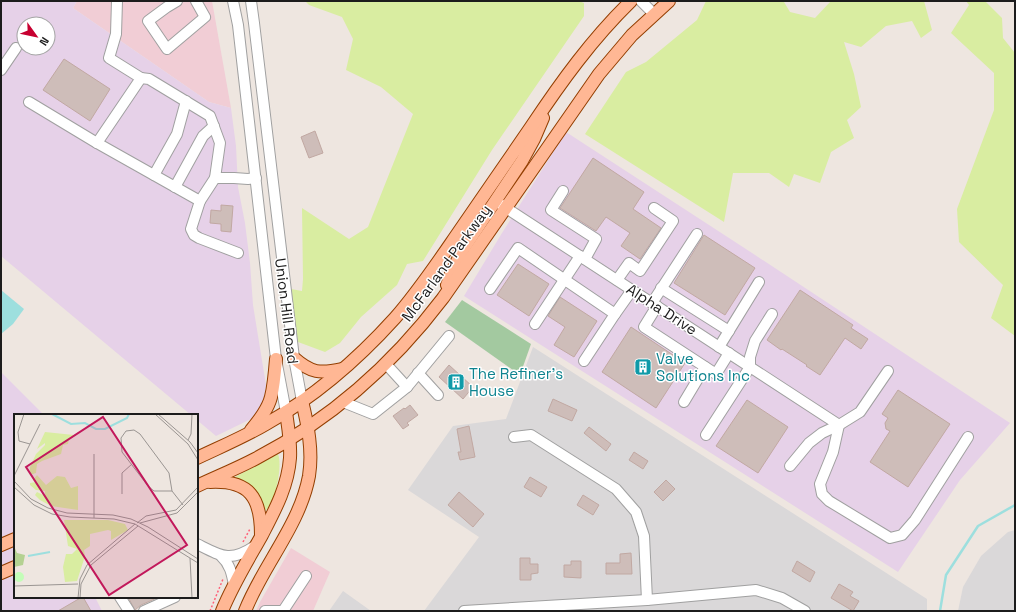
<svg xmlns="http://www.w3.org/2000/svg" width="1016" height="612" font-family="'Space Grotesk',sans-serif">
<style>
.residential{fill:#dad8d9}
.commercial{fill:#f1cdd5}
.industrial{fill:#e6d1e8;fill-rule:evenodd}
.grass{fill:#d9eda1}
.cemetery{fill:#a3c9a0}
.water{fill:#9ddfde}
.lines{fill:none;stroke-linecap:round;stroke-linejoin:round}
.stream{stroke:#9ddfde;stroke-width:2.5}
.building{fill:#cebdb9;stroke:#c1a8a2}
.minor-casing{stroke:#a0a0a0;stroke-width:12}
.major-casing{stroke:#933e00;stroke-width:14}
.path{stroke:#ff6077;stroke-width:1.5;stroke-dasharray:2 2;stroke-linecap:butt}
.minor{stroke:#fff;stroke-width:10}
.major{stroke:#ffb794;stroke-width:12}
.labels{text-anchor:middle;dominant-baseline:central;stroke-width:3;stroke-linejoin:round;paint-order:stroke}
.street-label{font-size:15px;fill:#1c1c1c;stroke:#fff}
.culture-label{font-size:15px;fill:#0d838f;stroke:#fff;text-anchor:start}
.inset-river{fill:none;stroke:#9ddfde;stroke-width:2}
.inset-road{fill:none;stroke:#9a9592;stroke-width:1}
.view{fill:#c2185b;fill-opacity:0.15;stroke:#c2185b;stroke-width:2}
.inset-edge{fill:none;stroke:#1c1c1c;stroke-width:2}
</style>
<rect width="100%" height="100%" fill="#eee6e0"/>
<g class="residential">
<polygon points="533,347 927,599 927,611 424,611 479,537 408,490 453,426 506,419"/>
<polygon points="1015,530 1015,611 958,611 963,587 981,556 1008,532"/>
<polygon points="343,591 371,611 329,611"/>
</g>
<g class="commercial">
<polygon points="77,1 212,1 231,108 209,102 73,8"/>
<polygon points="291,548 330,572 313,611 256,611 260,602"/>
</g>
<g class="industrial">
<path d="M1,1H77L73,8L209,102L231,108L236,146L238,187L245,223L250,263L253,305L266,385L263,405L251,419L216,436L197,420V415H191L1,256ZM24,24H48V48H24Z"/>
<polygon points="566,132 749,251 1010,423 960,480 898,572 464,296 502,233"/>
<polygon points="1,372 44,415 15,415 15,597 95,597 102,611 1,611"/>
</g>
<g class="grass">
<polygon points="305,1 579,1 584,3 584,16 492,150 423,261 407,264 397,285 361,317 340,343 325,352 298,342 291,289 302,291 303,279 302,208 349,239 368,227 413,114 381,87 346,70 353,39 342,17 309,5"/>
<polygon points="706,1 785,1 784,2 790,12 815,18 830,2 830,1 924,1 932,30 921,38 912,21 886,26 861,47 844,42 854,74 861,107 847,120 854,138 831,152 820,183 794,174 789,187 769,173 733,173 724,222 585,134 626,72 646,62 697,20"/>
<polygon points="966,1 985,1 1002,18 1003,38 1015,53 1015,336 991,318 1003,285 959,242 957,209 994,110 994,73 951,33 969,5"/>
<path d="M278,454C283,466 275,504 265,511L235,479V477Z"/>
</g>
<polygon class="cemetery" points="462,300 531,344 520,375 445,322"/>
<polygon class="water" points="1,290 24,309 13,324 1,334"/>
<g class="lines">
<polyline class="stream" points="940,611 946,575 978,526 1015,505"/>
</g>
<g class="building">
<polygon points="64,59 110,89 90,121 43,90"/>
<polygon points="315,131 323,153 309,158 301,137"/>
<polygon points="593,158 644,192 633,209 661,228 640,259 621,246 630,233 606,217 596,231 560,208"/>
<polygon points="221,205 233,206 231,232 221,231 221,224 210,223 211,210 221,211"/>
<polygon points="704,235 755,268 725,315 674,283"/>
<polygon points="518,264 549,284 529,316 497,295"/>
<polygon points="800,290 853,325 851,328 868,339 861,349 845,338 820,375 806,366 807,365 782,349 781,350 767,340"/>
<polygon points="560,297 597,321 574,357 554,345 565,327 548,316"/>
<polygon points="631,327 685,363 656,408 602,372"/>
<polygon points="449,365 473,387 463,399 439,377"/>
<polygon points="898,390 950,424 908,487 870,462 890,431 886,429 885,423 888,418 882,414"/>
<polygon points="553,399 577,410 572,421 548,411"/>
<polygon points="747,400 788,427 758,473 716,446"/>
<polygon points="410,405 418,415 407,423 409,425 403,429 393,416 404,408 405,409"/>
<polygon points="469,426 475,457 460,460 458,452 461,452 457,429"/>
<polygon points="589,427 611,444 606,451 584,433"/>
<polygon points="634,452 648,461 643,469 629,460"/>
<polygon points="530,477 547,487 541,497 524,487"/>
<polygon points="666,480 675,489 663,501 654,492"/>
<polygon points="459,492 484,514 473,527 448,505"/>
<polygon points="583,495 599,505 593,515 577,505"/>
<polygon points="631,553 632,574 606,574 606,563 620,563 620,554"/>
<polygon points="520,558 530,558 530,564 538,564 538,573 531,574 531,580 520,580"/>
<polygon points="571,561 581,561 581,578 564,577 564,565 571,565"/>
<polygon points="797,561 815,572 810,582 792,571"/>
<polygon points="839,584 853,592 850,596 859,601 853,611 831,598"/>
<polygon points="82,597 83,597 91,611 58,611"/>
<polygon points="128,597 159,597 141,605 135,610"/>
</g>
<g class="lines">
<g class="minor-casing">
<g id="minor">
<polyline points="177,1 167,7 148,21 167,49 205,17 196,1"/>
<polyline points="233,1 238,25 276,359 286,412"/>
<polyline points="251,1 254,23 294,358 302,401"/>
<polyline points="641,1 654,14"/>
<polyline points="1,70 16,48"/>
<polyline points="141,78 149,79 210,116 220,143 215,178"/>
<polyline points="29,102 97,143 200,201 215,178 234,178 248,179 256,178"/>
<polyline points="97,143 141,78 109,58 116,34 117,1"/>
<polyline points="154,175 177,134 186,101"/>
<polyline points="175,187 203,136 214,126"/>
<polyline points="563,191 551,210 596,239 585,259"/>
<polyline points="200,201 191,229 194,235 199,238 238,253"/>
<polyline points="500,204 839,425"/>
<polyline points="617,280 629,263 640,271 673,221 654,208"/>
<polyline points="661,288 729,331"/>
<polyline points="490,289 518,248 615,314 632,290"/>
<polyline points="652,303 697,234"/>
<polyline points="657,306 644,327 716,374 729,353"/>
<polyline points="535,324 580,256"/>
<polyline points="719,347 759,282"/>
<polyline points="584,361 615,314"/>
<polyline points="386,364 407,387"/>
<polyline points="418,373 438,395"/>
<polyline points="343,402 373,414 407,387 449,336"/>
<polyline points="684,402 705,367"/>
<polyline points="839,425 833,452 820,484 822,494 829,501 890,538 902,535 915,520 968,437"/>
<polyline points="706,435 750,367 750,357 755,341 772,314"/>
<polyline points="514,437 531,435 616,489 636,512 644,536 647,600"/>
<polyline points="790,466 809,443 822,433 839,425 860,412 888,371"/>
<path d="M197,544C221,556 230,563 255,546"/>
<path d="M221,556C230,564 232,574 234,585"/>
<polyline points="120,597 129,611"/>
<polyline points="144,611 175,597"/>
<polyline points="265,611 283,611 306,576"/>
<polyline points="464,611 647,600 756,590 782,598 805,611"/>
</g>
</g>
<g class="major-casing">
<g id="major">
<polyline points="447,285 451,274 462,251 522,161 534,139 543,118"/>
<path d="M294,358C311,373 320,374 342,369"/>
<path d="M251,430C259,420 268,409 271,397C274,385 275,372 276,359"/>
<path d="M197,458C220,447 244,437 266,424C314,397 358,359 395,318C418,292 438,262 458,233C482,198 507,162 531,127C561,82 592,39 631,1"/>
<path d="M210,482C250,480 261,498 261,535"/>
<path d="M197,486C216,477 236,469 255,459C330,420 393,364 443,298L599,74L632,35L669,1"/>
<polyline points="1,545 15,539"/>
<polyline points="1,573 15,567"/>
<path d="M222,611C233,584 248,560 262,535C275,510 288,486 290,458C291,442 288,427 286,412"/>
<path d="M245,611C263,565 300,525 309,476C313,451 308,426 302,401"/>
</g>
</g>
<g class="path">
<polyline points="243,542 250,529"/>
<polyline points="210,611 223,579"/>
</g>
<use href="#minor" class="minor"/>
<use href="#major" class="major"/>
</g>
<defs>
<g id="building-square" transform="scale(0.9)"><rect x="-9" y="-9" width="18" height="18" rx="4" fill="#0f9aa8" stroke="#fff"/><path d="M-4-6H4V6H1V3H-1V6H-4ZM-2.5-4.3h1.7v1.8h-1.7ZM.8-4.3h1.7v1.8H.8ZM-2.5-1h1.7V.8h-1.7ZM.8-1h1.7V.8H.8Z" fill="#fff"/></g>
</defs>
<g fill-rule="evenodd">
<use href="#building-square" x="643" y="367"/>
<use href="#building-square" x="456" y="382"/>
</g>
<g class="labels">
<g class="street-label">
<text transform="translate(446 263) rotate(-54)">McFarland Parkway</text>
<text transform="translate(662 309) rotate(33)">Alpha Drive</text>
<text transform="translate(287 311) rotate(83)">Union Hill Road</text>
</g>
<g class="culture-label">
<text x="656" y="358">Valve<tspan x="656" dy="17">Solutions Inc</tspan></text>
<text x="469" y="373">The Refiner's<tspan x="469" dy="17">House</tspan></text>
</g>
</g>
<g transform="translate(14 414)">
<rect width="184" height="184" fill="#eee6e0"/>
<path d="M31,18L60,21L55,25L54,30L49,31L47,40L28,47L23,50L22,59L16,61V53L22,40L31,31V29L23,35ZM23,61L32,71L43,62L51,63L57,74L64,72V96L37,92L26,86L21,81L23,78L31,82V77L22,76L16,71V69L22,68L19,66ZM50,106H94L111,110L114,116L97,126V117L94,116L76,120V132L70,136L71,142L63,167L51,168L49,153L52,140H58L63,135L54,132Z" fill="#d9eda1"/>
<path d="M0,132L3,139L11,141L9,151L0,153Z" fill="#b4d192"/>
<path d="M0 163a5 5 0 1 1 10 0a5 5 0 1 1-10 0Z" fill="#c3fdb8"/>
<path class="inset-river" d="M38,0L57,10L71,9L82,15H91L113,4L115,0M14,142L36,138"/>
<path class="inset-road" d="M10,0L4,18L5,27L16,30M141,0L174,30L184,46M144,0L176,28L184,39M174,26L177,20L178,0M0,62L26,10M0,67L17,85L34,94L53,99L99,101L117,105L134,113L184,145M0,73L20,91L38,100L56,103L100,105L121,110L184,149M158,77L155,59L126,20L120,16L112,17L107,24L108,38L134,72L140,77H158L169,91M108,80V59L118,50M80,104V40M123,109L132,102L162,96L184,73M126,109L163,99L184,78M176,144L178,184M0,172L64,170M64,184L66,165L73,151L121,110M66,184L67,170L77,151L124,112"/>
<path class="view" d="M89,3L173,131L95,181L12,53Z"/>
<rect width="184" height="184" class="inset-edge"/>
</g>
<rect width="1016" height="612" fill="none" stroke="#1c1c1c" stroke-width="4"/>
<g transform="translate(36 36) rotate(123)"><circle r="19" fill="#ffffff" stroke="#a4a4a4"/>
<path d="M0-3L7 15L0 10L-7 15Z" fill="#c70031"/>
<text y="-6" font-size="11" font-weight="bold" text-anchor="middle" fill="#1c1c1c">N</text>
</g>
</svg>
